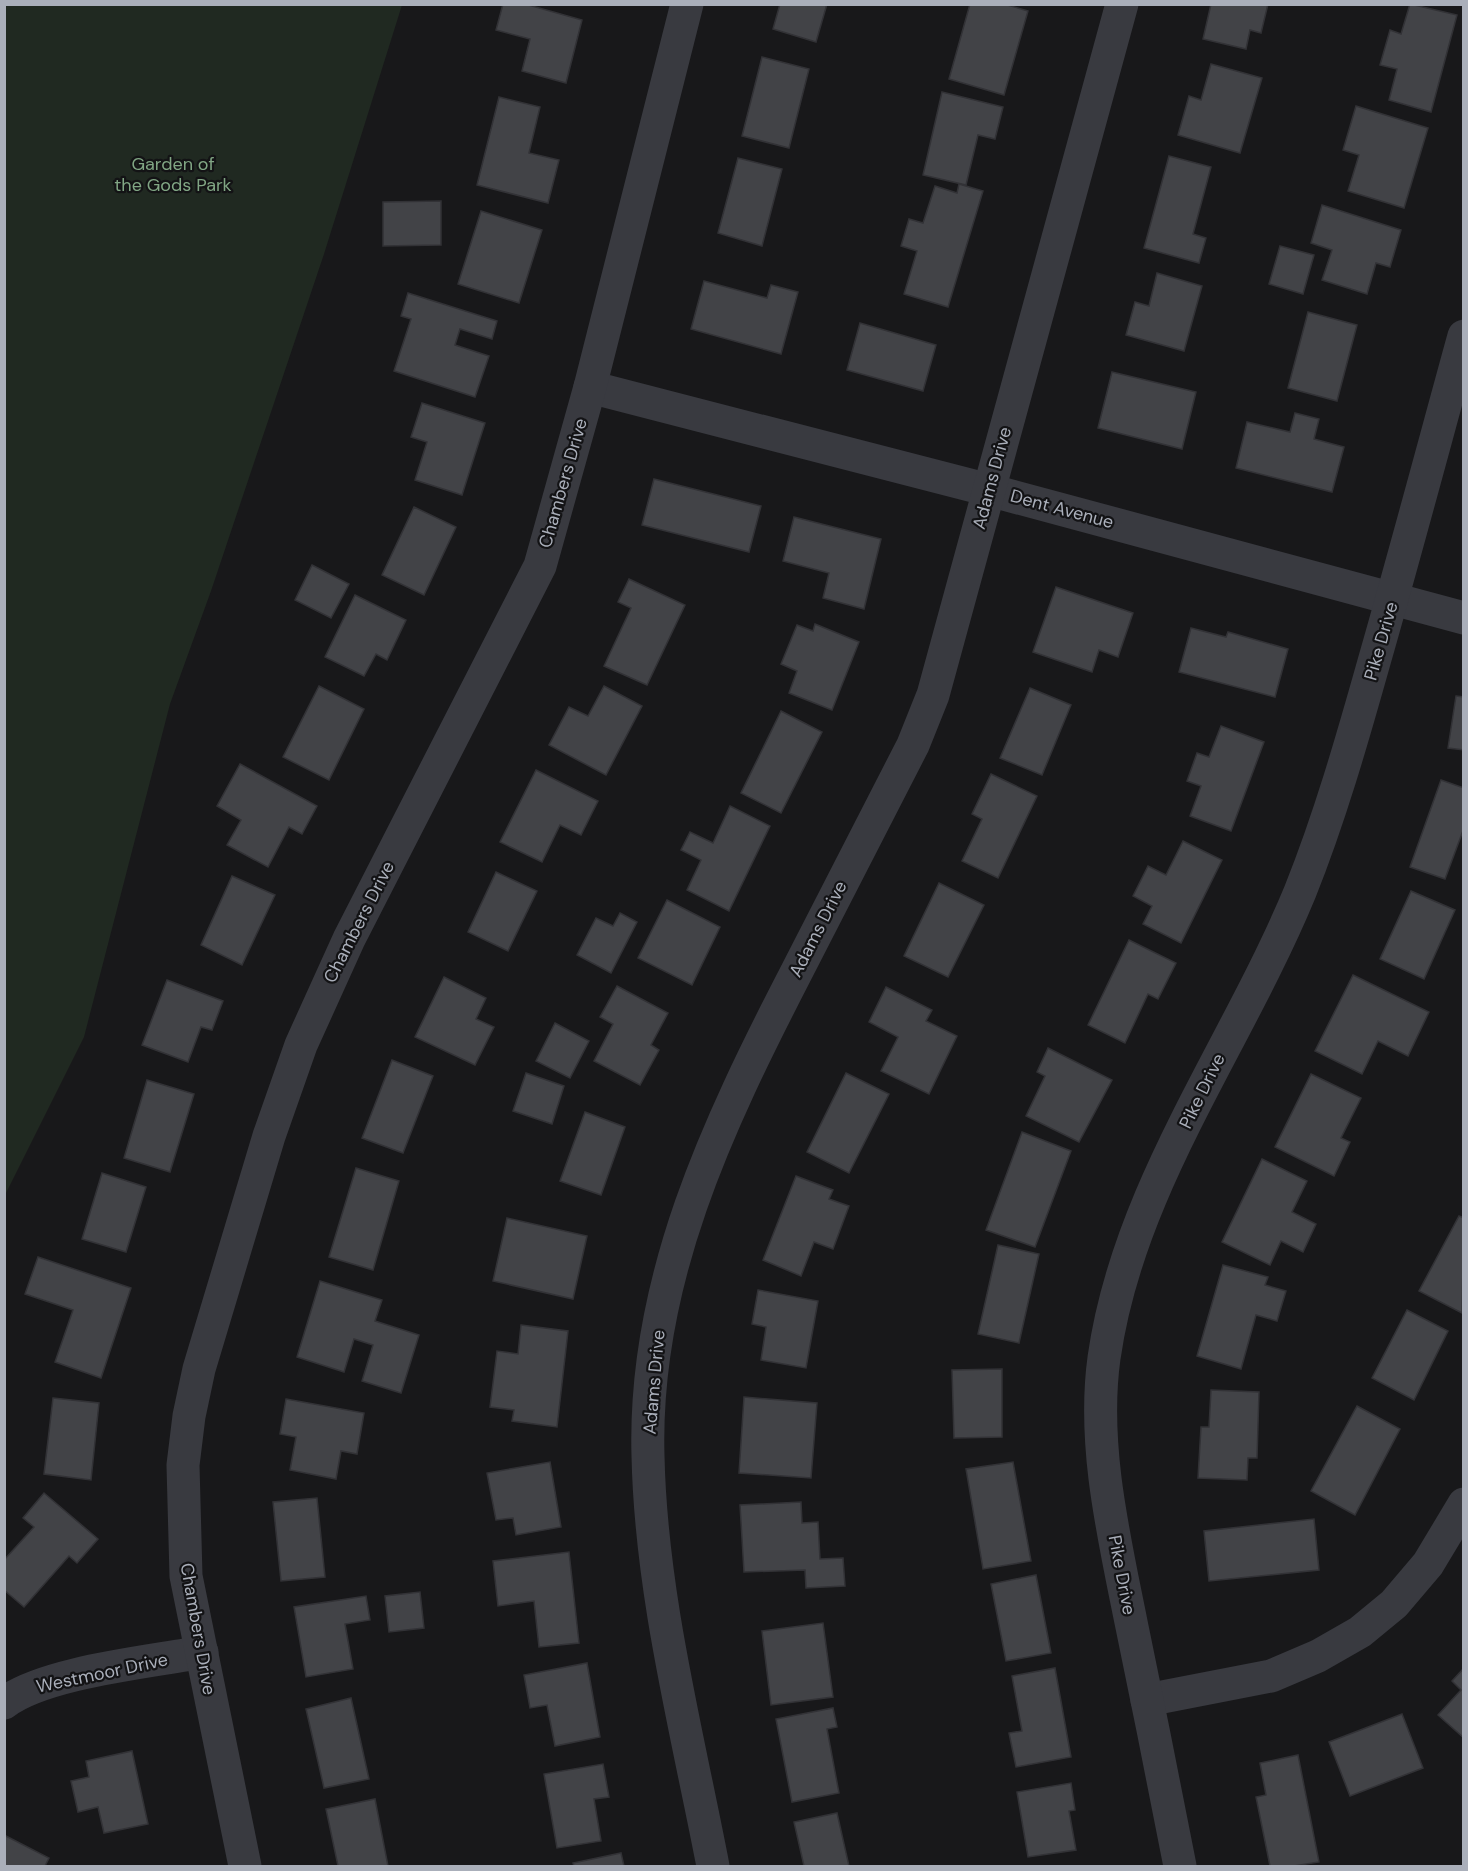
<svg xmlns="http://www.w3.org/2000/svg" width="1468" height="1871" font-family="'DM Sans',sans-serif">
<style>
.green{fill:#202921}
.building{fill:#424347;stroke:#323236;stroke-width:1.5}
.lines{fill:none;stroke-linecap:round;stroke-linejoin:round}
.street{stroke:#393a40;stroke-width:33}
.labels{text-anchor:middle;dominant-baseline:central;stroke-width:4.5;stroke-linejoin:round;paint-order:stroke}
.park-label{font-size:18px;fill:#81a684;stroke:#131315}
.street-label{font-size:18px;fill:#aaafba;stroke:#131315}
</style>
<rect width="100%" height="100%" fill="#18181a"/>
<polygon class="green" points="5,4 402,5 324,254 211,591 170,704 84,1037 5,1195"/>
<g class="building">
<polygon points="503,4 525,4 582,20 566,83 522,71 530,39 496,30"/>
<polygon points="780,4 827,4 816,42 773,29"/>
<polygon points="970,4 1004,4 1028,11 1004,95 949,79"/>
<polygon points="1211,4 1268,4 1261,33 1250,30 1246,49 1203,39"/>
<polygon points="1410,4 1457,15 1431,112 1389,100 1397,69 1380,65 1390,30 1401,34"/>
<polygon points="762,57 809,69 789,148 742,136"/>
<polygon points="1211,64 1262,78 1240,153 1178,135 1189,96 1201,100"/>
<polygon points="942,92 1003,107 995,139 978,135 966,185 923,175"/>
<polygon points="499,97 540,107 529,153 559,160 548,203 477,185"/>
<polygon points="1356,106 1428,128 1404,208 1348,191 1359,155 1343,150"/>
<polygon points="1169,156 1211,167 1193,234 1206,238 1199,263 1144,248"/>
<polygon points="738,158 782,169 762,246 718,233"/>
<polygon points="959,184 983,191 948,307 904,294 917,251 901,246 909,219 923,223 935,186 957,193"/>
<polygon points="441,201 441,245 383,246 383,202"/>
<polygon points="1322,205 1401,230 1390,267 1376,263 1367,294 1322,280 1332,250 1311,243"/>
<polygon points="481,211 542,230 519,303 458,284"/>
<polygon points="1280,246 1314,255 1303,294 1269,284"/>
<polygon points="1157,273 1202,286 1184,351 1126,335 1135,302 1149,306"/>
<polygon points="704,281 767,298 771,285 798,292 781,354 691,329"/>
<polygon points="408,293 497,321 492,339 460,329 455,345 489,356 475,397 394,371 411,319 401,316"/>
<polygon points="1308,312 1357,325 1337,401 1288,388"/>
<polygon points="860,323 936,345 923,391 847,370"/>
<polygon points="1112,372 1196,392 1182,449 1098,428"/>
<polygon points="422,403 485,423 462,495 415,480 427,442 411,437"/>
<polygon points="1295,413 1319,419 1314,439 1344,447 1332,492 1236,468 1247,422 1290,432"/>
<polygon points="654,479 761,506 749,552 642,525"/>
<polygon points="414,507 456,527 424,595 382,575"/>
<polygon points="794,517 881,539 864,609 823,598 829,573 783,561"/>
<polygon points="312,565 349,584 331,618 295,600"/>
<polygon points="629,579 685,605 647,685 604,666 631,608 618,602"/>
<polygon points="1056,587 1133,613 1118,657 1099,650 1092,672 1033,652"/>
<polygon points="355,595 406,620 387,660 376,654 364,676 325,657"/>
<polygon points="815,624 859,642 832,710 789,693 797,671 781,664 797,625 813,631"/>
<polygon points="1191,628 1226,637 1228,632 1288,649 1275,697 1179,672"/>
<polygon points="319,686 364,709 329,780 283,757"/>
<polygon points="604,686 642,706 606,775 549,745 569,707 588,716"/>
<polygon points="1030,688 1071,705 1042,775 1000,758"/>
<polygon points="1456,696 1464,697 1464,750 1448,748"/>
<polygon points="781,711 822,732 781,813 741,793"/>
<polygon points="1221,726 1264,742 1231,831 1190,816 1201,786 1187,781 1197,753 1209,757"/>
<polygon points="240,764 317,806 302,834 289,827 268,867 227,845 241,820 217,806"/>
<polygon points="536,770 598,801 581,835 560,825 542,862 500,842"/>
<polygon points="991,774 1037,796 998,878 962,861 982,819 972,814"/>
<polygon points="1441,780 1464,788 1464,828 1445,879 1410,867"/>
<polygon points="730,806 770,826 729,911 687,890 701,860 681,850 690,832 713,843"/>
<polygon points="1183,841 1222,860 1181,943 1143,924 1152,906 1133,896 1148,866 1166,875"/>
<polygon points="496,872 537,891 508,951 468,932"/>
<polygon points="232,876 275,895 242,965 201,945"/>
<polygon points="939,883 984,905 948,977 904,956"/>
<polygon points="1411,891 1455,910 1424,979 1380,959"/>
<polygon points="667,900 720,927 692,985 638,958"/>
<polygon points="620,913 637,922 611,973 577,955 596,918 613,926"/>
<polygon points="1129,940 1176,963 1158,999 1148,994 1125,1043 1088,1025"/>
<polygon points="1353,975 1429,1012 1408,1056 1378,1041 1362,1074 1315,1051"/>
<polygon points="444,977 486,998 476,1019 494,1027 475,1065 415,1037"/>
<polygon points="167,980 223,1001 212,1030 201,1027 188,1062 142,1045"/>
<polygon points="617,986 668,1013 651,1045 659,1050 640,1085 594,1061 613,1024 600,1017"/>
<polygon points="886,987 932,1010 926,1021 957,1036 929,1094 881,1071 898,1037 869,1022"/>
<polygon points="555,1023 589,1041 570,1078 536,1061"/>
<polygon points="1048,1048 1112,1080 1079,1142 1026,1116 1045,1076 1037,1072"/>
<polygon points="392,1060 433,1076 403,1153 362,1138"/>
<polygon points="526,1073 564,1086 552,1124 513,1111"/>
<polygon points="846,1073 889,1094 849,1173 807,1152"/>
<polygon points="1311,1074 1361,1098 1341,1138 1350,1142 1334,1176 1275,1147"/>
<polygon points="147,1080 194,1094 170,1172 124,1158"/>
<polygon points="585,1112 625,1127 601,1195 560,1181"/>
<polygon points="1022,1132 1071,1151 1035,1247 986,1230"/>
<polygon points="1262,1159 1307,1181 1292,1212 1316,1224 1303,1252 1281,1241 1270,1265 1222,1242"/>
<polygon points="356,1168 399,1181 373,1270 329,1257"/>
<polygon points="102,1173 146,1187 126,1252 82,1239"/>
<polygon points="796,1176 833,1190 829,1199 849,1206 833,1249 814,1242 801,1276 763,1260"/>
<polygon points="1459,1216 1464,1218 1462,1313 1419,1291"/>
<polygon points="507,1218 587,1236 573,1299 493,1281"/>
<polygon points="998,1245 1039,1254 1019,1343 978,1334"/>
<polygon points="38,1257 131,1288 101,1378 55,1362 73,1310 25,1294"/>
<polygon points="1223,1265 1268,1277 1265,1285 1286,1291 1277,1321 1256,1315 1241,1369 1197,1356"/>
<polygon points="320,1281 382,1300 375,1321 419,1335 401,1393 362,1381 373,1345 354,1339 344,1372 297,1357"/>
<polygon points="758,1290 818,1301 806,1368 761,1360 766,1327 752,1324"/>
<polygon points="1407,1310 1448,1331 1414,1400 1372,1378"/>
<polygon points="521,1325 568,1331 557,1427 512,1421 514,1410 490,1407 497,1351 518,1354"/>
<polygon points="1002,1369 1002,1437 954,1438 952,1370"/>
<polygon points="1211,1390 1259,1392 1257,1458 1248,1458 1247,1480 1198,1478 1201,1427 1209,1427"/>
<polygon points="744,1397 817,1403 811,1478 739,1473"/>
<polygon points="53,1398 99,1403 91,1480 44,1474"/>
<polygon points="286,1399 364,1413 357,1454 341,1451 336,1479 290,1470 296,1437 280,1434"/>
<polygon points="1357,1406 1400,1429 1355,1515 1311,1491"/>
<polygon points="550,1462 561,1527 516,1535 513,1518 496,1520 487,1473"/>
<polygon points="1013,1462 1031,1561 983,1569 966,1469"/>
<polygon points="44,1493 98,1539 77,1563 69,1556 24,1607 4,1590 4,1560 34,1527 23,1518"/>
<polygon points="317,1498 325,1577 281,1581 273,1502"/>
<polygon points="801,1502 802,1523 818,1522 820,1559 843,1558 845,1586 806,1588 805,1570 744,1572 740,1505"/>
<polygon points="1314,1519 1319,1570 1209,1581 1204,1531"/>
<polygon points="569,1552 579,1643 539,1647 534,1601 498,1606 493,1561"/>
<polygon points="1036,1575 1051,1653 1006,1661 991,1584"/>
<polygon points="420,1592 424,1628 389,1632 385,1596"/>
<polygon points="366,1596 370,1620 345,1624 353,1669 306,1677 294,1607"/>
<polygon points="823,1623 833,1697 771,1705 762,1631"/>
<polygon points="587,1663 600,1737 555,1746 547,1705 530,1708 524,1675"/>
<polygon points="1055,1668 1071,1757 1016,1767 1009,1733 1022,1731 1012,1676"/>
<polygon points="1464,1668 1464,1738 1438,1715 1461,1690 1452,1681"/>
<polygon points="351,1698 369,1779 324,1788 306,1709"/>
<polygon points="833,1708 837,1727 827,1729 839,1793 792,1802 776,1719"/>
<polygon points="1402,1714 1423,1768 1350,1796 1329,1742"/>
<polygon points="132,1751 148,1824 104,1833 98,1807 78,1812 71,1781 89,1777 86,1761"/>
<polygon points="1298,1755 1319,1862 1294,1866 1270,1866 1256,1797 1266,1795 1260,1763"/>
<polygon points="603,1764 609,1797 594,1799 601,1841 557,1848 544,1774"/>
<polygon points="1071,1783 1075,1810 1069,1811 1076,1850 1028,1857 1017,1792"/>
<polygon points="375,1799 388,1866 338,1866 326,1809"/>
<polygon points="837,1813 849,1866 804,1866 794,1822"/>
<polygon points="4,1835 49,1858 45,1866 4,1866"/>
<polygon points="621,1853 624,1866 574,1866 573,1863"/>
</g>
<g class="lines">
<g class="street">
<polyline points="590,387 989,490 1464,618"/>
<polyline points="1147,1700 1271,1676 1318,1656 1360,1632 1394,1604 1428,1564 1464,1504"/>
<path d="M4,1703C45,1672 149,1662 202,1652"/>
<polyline points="245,1866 186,1576 183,1465 189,1416 199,1369 269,1136 301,1045 349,939 540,566 590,387 687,4"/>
<path d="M713,1866C687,1731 651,1594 648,1456C643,1281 718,1124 796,973C835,897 874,821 913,745L933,695L1122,4"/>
<path d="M1180,1866C1164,1785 1148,1703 1131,1622C1114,1537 1092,1445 1104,1358C1128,1188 1236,1047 1300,892C1330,817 1352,740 1374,662C1405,554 1434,445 1464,336"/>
</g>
</g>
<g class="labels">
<g class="park-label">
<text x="173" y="164">Garden of<tspan x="173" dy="21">the Gods Park</tspan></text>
</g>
<g class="street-label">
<text transform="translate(992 478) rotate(-75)">Adams Drive</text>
<text transform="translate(563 483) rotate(-74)">Chambers Drive</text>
<text transform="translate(1062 509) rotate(15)">Dent Avenue</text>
<text transform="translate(1381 641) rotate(-74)">Pike Drive</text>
<text transform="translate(359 922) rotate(-63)">Chambers Drive</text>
<text transform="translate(818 929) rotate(-63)">Adams Drive</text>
<text transform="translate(1202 1091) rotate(-64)">Pike Drive</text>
<text transform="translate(654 1382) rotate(-85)">Adams Drive</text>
<text transform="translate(1122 1575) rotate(79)">Pike Drive</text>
<text transform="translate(198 1629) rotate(80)">Chambers Drive</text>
<text transform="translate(102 1673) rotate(-12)">Westmoor Drive</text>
</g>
</g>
<rect width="1468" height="1871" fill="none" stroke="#aaafba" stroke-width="12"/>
</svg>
